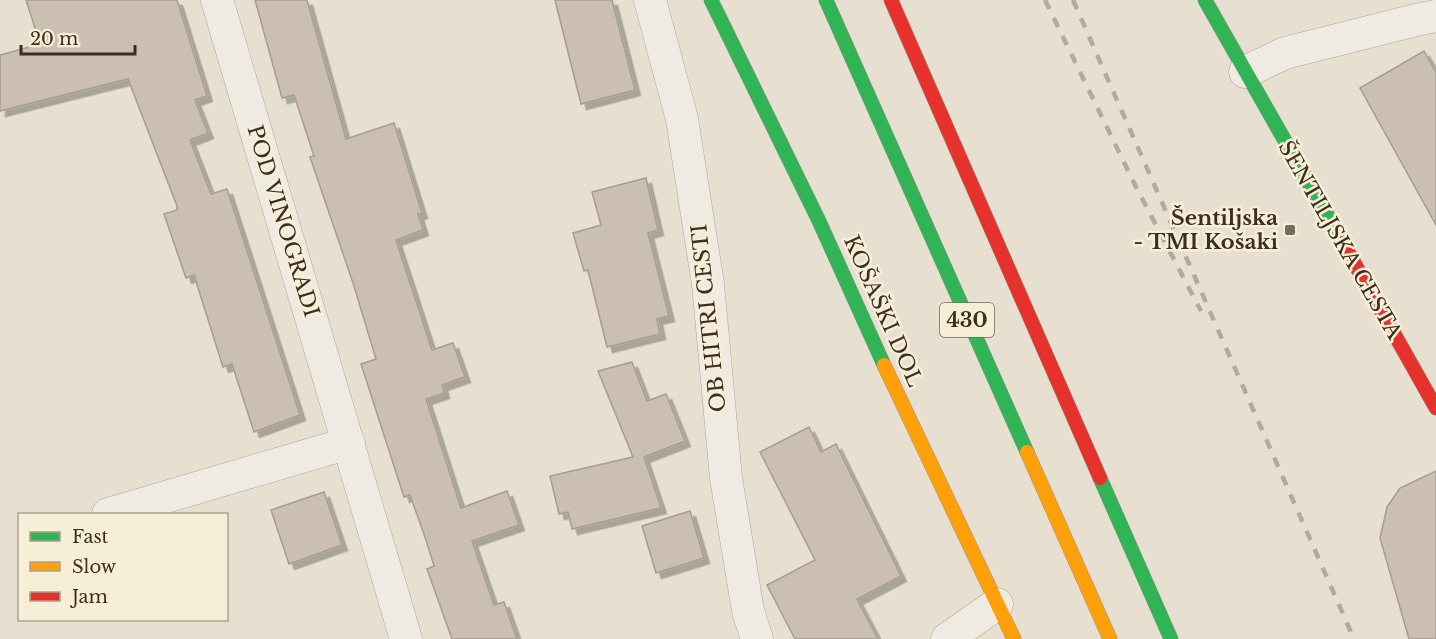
<svg xmlns="http://www.w3.org/2000/svg" width="1436" height="639" font-family="'Libre Baskerville',serif">
<style>
.building{fill:#cbbfb2;stroke:#a89c90;stroke-width:1.5;filter:url(#shadow)}
.lines{fill:none;stroke-linecap:round;stroke-linejoin:round}
.street-casing{stroke:#ada599;stroke-width:33}
.fast-casing{stroke:#9c958a;stroke-width:15}
.slow-casing{stroke:#9c958a;stroke-width:15}
.jam-casing{stroke:#9c958a;stroke-width:15}
.street{stroke:#efebe3;stroke-width:32}
.fast{stroke:#30b455;stroke-width:14}
.slow{stroke:#ff9f0a;stroke-width:14}
.jam{stroke:#e5322d;stroke-width:14}
.rail{stroke:#afaaa2;stroke-width:4.5;stroke-dasharray:10 10;stroke-linecap:butt}
.poi-dot{fill:#786c5e;stroke:#f7eed8;stroke-width:2}
.labels{text-anchor:middle;dominant-baseline:central;stroke-width:5;stroke-linejoin:round;paint-order:stroke}
.shield{fill:#f7eed8;stroke:#756857;stroke-width:1.5}
.shield-label{font-size:20px;font-weight:bold;fill:#3d2e20}
.poi-label{font-size:21px;font-weight:bold;fill:#3d2e20;stroke:#f7eed8;text-anchor:end}
.street-label{font-size:21px;fill:#3d2e20;stroke:#f7eed8}
</style>
<defs>
<filter id="shadow"><feDropShadow dx="5.5" dy="5.5" stdDeviation="0" flood-color="#0004"/></filter>
</defs>
<rect width="100%" height="100%" fill="#e7e0d1"/>
<g class="building">
<polygon points="26,0 177,0 207,96 195,100 208,133 190,140 211,194 227,189 300,415 254,432 232,364 223,367 194,275 186,278 164,214 177,210 177,206 128,79 0,111 0,55 40,44"/>
<polygon points="255,0 307,0 346,139 394,123 422,213 418,214 423,230 396,240 432,350 453,343 465,377 442,385 444,393 426,399 461,508 507,491 519,525 472,541 494,605 504,602 517,639 452,639 427,569 434,566 426,540 410,495 404,497 361,364 376,359 353,283 310,157 314,156 294,95 282,98"/>
<polygon points="555,0 612,0 635,90 581,104"/>
<polygon points="1424,51 1436,72 1436,225 1360,88"/>
<polygon points="646,178 658,230 648,233 669,316 657,319 660,334 607,347 588,270 584,271 573,233 601,225 592,192"/>
<polygon points="632,362 647,401 666,394 685,441 644,457 661,508 572,529 568,512 559,514 550,476 633,457 598,371"/>
<polygon points="809,427 821,452 836,444 901,576 857,599 878,639 795,639 767,585 815,560 760,452"/>
<polygon points="1436,471 1436,639 1409,639 1380,538 1387,507 1400,488"/>
<polygon points="324,492 342,545 289,564 271,510"/>
<polygon points="690,511 704,558 656,573 642,526"/>
</g>
<g class="lines">
<g class="street-casing">
<g id="street">
<polyline points="217,0 406,639"/>
<polyline points="650,0 682,119 708,284 726,478 748,611 757,639"/>
<polyline points="1245,72 1285,53 1416,20 1436,16"/>
<polyline points="108,514 349,443"/>
<polyline points="947,639 997,604"/>
</g>
</g>
<g class="fast-casing">
<g id="fast">
<polyline points="711,0 819,221 884,365"/>
<polyline points="826,0 1027,452"/>
<polyline points="1205,0 1343,243"/>
<polyline points="1100,478 1171,639"/>
</g>
</g>
<g class="slow-casing">
<g id="slow">
<polyline points="884,365 1014,639"/>
<polyline points="1027,452 1110,639"/>
</g>
</g>
<g class="jam-casing">
<g id="jam">
<polyline points="891,0 1100,478"/>
<polyline points="1343,243 1436,408"/>
</g>
</g>
<use href="#street" class="street"/>
<use href="#fast" class="fast"/>
<use href="#slow" class="slow"/>
<use href="#jam" class="jam"/>
<g class="rail">
<polyline points="1045,0 1136,187 1201,311"/>
<polyline points="1073,0 1354,639"/>
</g>
</g>
<rect class="poi-dot" x="1284" y="224" width="12" height="12" rx="3"/>
<g class="labels">
<rect class="shield" x="940" y="303" width="54" height="34" rx="4.5"/>
<g class="shield-label">
<text x="967" y="320">430</text>
</g>
<g class="poi-label">
<text x="1278" y="218">Šentiljska<tspan x="1278" dy="24">- TMI Košaki</tspan></text>
</g>
<g class="street-label">
<text transform="translate(283 221) rotate(73)">POD VINOGRADI</text>
<text transform="translate(1340 240) rotate(60)">ŠENTILJSKA CESTA</text>
<text transform="translate(883 311) rotate(66)">KOŠAŠKI DOL</text>
<text transform="translate(709 318) rotate(-96)">OB HITRI CESTI</text>
</g>
</g>
<rect x="18" y="513" width="210" height="108" fill="#f7eed8" stroke="#ada18e" stroke-width="1.5"/>
<rect x="30" y="532" width="30" height="9" fill="#30b455" stroke="#ada18e" stroke-width="1.5"/>
<text x="72" y="543" font-size="18" fill="#3d2e20">Fast</text>
<rect x="30" y="562" width="30" height="9" fill="#ff9f0a" stroke="#ada18e" stroke-width="1.5"/>
<text x="72" y="573" font-size="18" fill="#3d2e20">Slow</text>
<rect x="30" y="592" width="30" height="9" fill="#e5322d" stroke="#ada18e" stroke-width="1.5"/>
<text x="72" y="603" font-size="18" fill="#3d2e20">Jam</text>
<path d="M21 45v9h114v-9" fill="none" stroke="#3d2e20" stroke-width="3"/>
<text x="30" y="45" font-size="18" fill="#3d2e20" stroke="#f7eed8" stroke-width="4.5" paint-order="stroke">20 m</text>
</svg>
